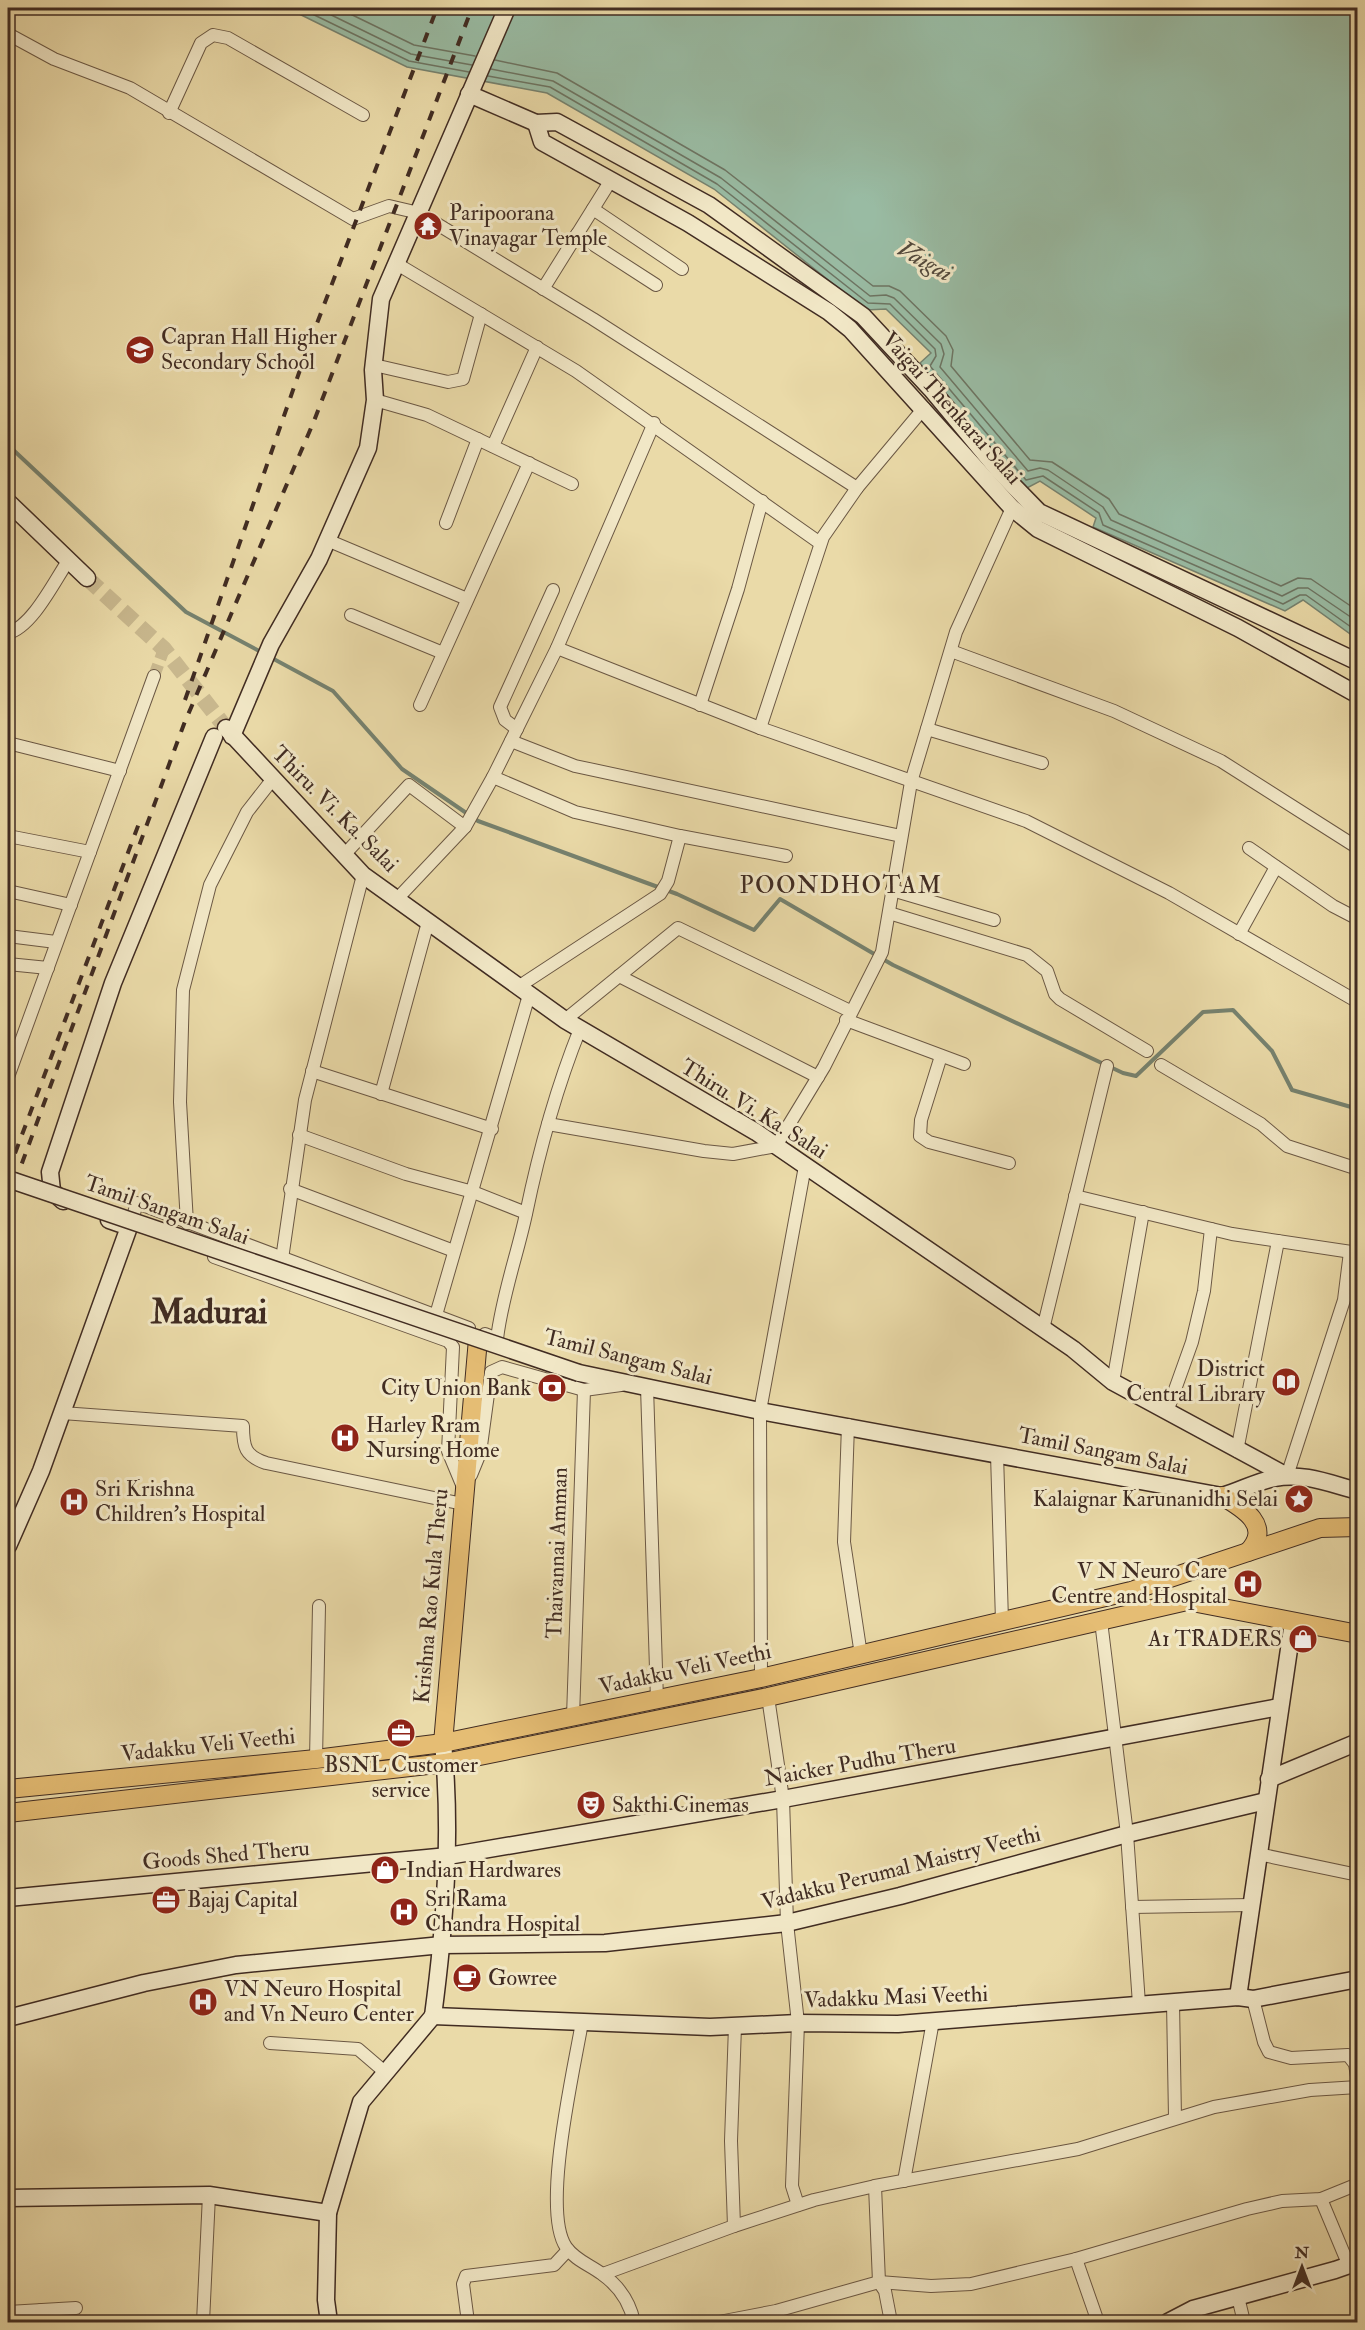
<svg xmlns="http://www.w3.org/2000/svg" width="1365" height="2330" font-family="'IM FELL Double Pica',serif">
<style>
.water{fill:#99bba3;stroke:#76826f;stroke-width:1.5}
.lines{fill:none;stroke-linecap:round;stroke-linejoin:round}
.shore{stroke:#6d7462;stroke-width:1.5}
.stream{stroke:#76826f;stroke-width:4}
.street-tunnel{stroke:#c8b78d;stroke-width:12;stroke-dasharray:12 6;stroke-linecap:butt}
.secondary-tunnel{stroke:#c8b78d;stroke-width:16;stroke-dasharray:16 8;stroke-linecap:butt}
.street-casing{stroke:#6b5844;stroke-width:14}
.secondary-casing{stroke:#412c22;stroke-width:19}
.primary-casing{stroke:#412c22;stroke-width:20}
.street{stroke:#f1e7c6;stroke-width:12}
.secondary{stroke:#f1e7c6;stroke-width:16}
.primary{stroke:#e5bd74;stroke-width:18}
.rail{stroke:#412c22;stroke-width:4;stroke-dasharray:10 10;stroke-linecap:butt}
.secondary-bridge-casing{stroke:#412c22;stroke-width:19;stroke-linecap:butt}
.secondary-bridge{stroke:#f1e7c6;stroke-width:16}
.labels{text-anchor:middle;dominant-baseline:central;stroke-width:6;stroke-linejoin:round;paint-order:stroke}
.poi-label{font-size:22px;fill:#412c22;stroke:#f1e7c6;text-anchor:start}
.street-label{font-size:22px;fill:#412c22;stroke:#f1e7c6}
.water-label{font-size:24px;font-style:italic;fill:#53493c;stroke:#f1e7c6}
.neighbourhood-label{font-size:24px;letter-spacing:1.5px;fill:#412c22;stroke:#f1e7c6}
.town-label{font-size:34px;font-weight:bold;fill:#412c22;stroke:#f1e7c6}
</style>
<rect width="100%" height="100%" fill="#eadaa8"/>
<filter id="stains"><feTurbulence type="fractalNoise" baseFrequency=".00333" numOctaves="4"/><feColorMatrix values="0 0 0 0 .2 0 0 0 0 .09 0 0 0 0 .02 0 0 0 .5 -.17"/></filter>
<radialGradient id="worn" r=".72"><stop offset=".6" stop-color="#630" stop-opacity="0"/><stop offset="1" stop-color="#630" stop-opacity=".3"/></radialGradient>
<polygon class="water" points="287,8 1340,8 1357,16 1357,652 1352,648 1357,639 1303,600 1285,611 1093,527 1096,518 1040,481 1025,489 920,363 931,353 886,309 866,310 714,189 547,93 407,67"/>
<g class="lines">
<g class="shore">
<polyline points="300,8 409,61 469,72"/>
<polyline points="317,8 411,54 472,65"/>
<polyline points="338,8 414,45 475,56"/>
<polyline points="495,60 557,73 725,170 873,286 889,286 900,291 946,336 953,350 951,366 1030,460 1052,462 1109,499 1119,514 1281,586 1298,578 1311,579 1358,611"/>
<polyline points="491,69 553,81 721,178 870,296 886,295 894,298 941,344 944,354 940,367 1028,471 1040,468 1048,470 1103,507 1111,520 1282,596 1298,588 1308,588 1358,622"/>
<polyline points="488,76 550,87 717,184 868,303 890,304 935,349 936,356 930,366 1026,480 1043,476 1099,513 1103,525 1283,604 1300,595 1306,595 1358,632"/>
</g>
<g class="stream">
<polyline points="8,445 186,612 263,653"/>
<polyline points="270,657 333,691 402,769 478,821 677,894 754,930 780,899 893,965 1123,1073 1136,1076 1203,1012 1233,1010 1272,1051 1292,1090 1358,1109"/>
</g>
<polyline class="street-tunnel" points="154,676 164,649"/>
<polyline class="secondary-tunnel" points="87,578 164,649 226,728"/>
<g class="street-casing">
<g id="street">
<polyline points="8,13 10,8"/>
<polyline points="8,34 54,59 130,88 353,219 389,206 419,213 593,319 857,488"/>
<polyline points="169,113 201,43 213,35 228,38 363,115"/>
<polyline points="593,209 682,269"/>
<polyline points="577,234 656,285"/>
<polyline points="397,264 576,371 820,543"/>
<polyline points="543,289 611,180"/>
<polyline points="374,365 448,382 463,379 481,314"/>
<polyline points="375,400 427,415 572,484"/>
<polyline points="493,446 537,347"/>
<polyline points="446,523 478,439"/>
<polyline points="327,540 467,599"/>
<polyline points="351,615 443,653"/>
<path d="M8,633C32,627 54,582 68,561"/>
<polyline points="557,648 760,728 1026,821 1169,893 1358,1002"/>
<polyline points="951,651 1114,711 1221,761 1358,848"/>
<polyline points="420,705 529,463"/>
<polyline points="700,705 738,589 762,501"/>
<polyline points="760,728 823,537 857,488 924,408"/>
<polyline points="517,729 505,720 500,707 553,590"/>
<polyline points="927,729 1042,763"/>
<polyline points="511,741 575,766 901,836"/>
<polyline points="8,743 120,771"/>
<polyline points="493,777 575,812 680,836 786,856"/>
<polyline points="8,836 90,852"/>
<polyline points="1249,848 1333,906 1358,919"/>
<polyline points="344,855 409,785 465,827"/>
<polyline points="892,890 994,920"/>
<polyline points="8,891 71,905"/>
<polyline points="397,899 465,827 493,777 557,648 654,423"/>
<polyline points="889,913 1027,955 1047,971 1055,994 1060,999 1147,1051"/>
<polyline points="1239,934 1276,867"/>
<polyline points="8,936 56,942"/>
<polyline points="8,964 48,968"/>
<polyline points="619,976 818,1077"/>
<polyline points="518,987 660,894 668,881 680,836"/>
<polyline points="565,1020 678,928 850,1011"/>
<polyline points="846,1020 964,1064"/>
<polyline points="941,1056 921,1120 920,1136 929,1142 1009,1163"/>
<polyline points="1161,1065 1261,1124 1287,1146 1358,1169"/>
<polyline points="312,1071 492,1129"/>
<polyline points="8,1077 154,676"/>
<polyline points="381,1094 428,922"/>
<polyline points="548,1124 704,1151 733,1154 776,1146 824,1067 882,952 911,782 956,632 1012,508"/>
<polyline points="299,1135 406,1174 473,1192 526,1213"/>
<polyline points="290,1189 454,1251"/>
<polyline points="1075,1196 1232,1234 1358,1253"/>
<polyline points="187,1223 180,1102 183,990 210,885 247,812 272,780"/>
<polyline points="130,1227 137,1203 469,1328"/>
<polyline points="214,1257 448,1341 453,1347 448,1451 463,1487"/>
<polyline points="282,1259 305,1100 363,875"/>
<polyline points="436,1315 529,995"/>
<polyline points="1043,1329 1107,1066"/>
<path d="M485,1334L497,1339C502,1296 517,1256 526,1214C539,1151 556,1089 580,1029"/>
<polyline points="1113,1382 1143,1212"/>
<polyline points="647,1387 657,1700"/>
<polyline points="1167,1412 1192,1342 1204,1291 1211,1229"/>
<path d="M62,1413L243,1426C243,1447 245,1456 266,1463L463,1504"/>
<polyline points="848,1425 844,1542 861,1655"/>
<polyline points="1237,1451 1278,1241"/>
<polyline points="997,1454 1002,1621"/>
<polyline points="471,1475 480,1453 491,1372 502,1367 584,1390 621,1385"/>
<polyline points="1287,1476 1344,1300 1350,1252"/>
<polyline points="1101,1621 1127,1834 1139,2004"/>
<polyline points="761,1678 760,1411 805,1166"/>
<polyline points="768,1697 783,1799 787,1923 798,2023 792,2186 798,2205"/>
<polyline points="573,1717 584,1390"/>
<polyline points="316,1759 319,1606"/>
<polyline points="1258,1854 1358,1875"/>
<polyline points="1132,1907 1251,1905"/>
<polyline points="1253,1999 1264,2042 1269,2052 1291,2058 1348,2055 1355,2064 1358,2083"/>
<polyline points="1173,2002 1175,2118"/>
<path d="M582,2022C574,2070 541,2210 566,2247C575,2260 590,2265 602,2274C619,2286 630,2303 634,2322"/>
<polyline points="270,2043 358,2049 386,2073"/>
<polyline points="904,2181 933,2021"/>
<polyline points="875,2186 879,2282 885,2291 891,2322"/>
<polyline points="1321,2199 1349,2266"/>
<polyline points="734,2226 731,2141 735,2026"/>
<polyline points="1076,2259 1098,2322"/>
<polyline points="603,2274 734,2226 814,2200 875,2186 1078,2149 1214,2107 1310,2090 1358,2087"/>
<polyline points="1238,2297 1244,2322"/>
<polyline points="1193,2309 1196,2322"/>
<polyline points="41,2310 41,2322"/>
<polyline points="8,2312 76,2308"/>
<polyline points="203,2322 209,2195"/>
<polyline points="468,2322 463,2284 466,2276 554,2265 568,2250"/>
<polyline points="719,2322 776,2311 879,2282 931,2286 971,2284 1076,2259 1247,2209 1282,2201 1321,2199 1358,2184"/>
</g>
</g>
<g class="secondary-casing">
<g id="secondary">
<polyline points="1357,8 1358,8"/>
<polyline points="469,94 536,123 557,122 709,205 863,316 931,389 999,471 1039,512 1358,662"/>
<polyline points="536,123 542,142 688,223 829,312 850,329 1012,508 1038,529 1238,628 1358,695"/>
<polyline points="8,502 87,578"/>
<polyline points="226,728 363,875 565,1020 756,1132 1073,1349 1113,1382 1287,1476"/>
<polyline points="232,736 271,644 319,559 368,448 375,400 373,370 381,299 507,8"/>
<polyline points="63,1201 52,1191 50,1172 113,983 214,737"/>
<path d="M579,1373L760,1411L1222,1496C1240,1491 1257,1481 1275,1478C1302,1472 1331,1484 1358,1491"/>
<polyline points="8,1546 41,1471 129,1227 109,1220"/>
<polyline points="1269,1779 1358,1742"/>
<polyline points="8,1898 448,1856 783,1799 1279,1707"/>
<polyline points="1238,1997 1293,1622"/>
<polyline points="433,2016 710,2027 798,2023 898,2024 1238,1997 1253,1999 1358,1979"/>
<path d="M433,2016C445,1925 452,1835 443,1743"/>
<polyline points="8,2018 144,1983 236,1965 442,1945 605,1943 787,1923 900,1896 1127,1834 1266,1801"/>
<polyline points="8,2198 209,2195 328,2213"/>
<polyline points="329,2322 326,2300 328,2213 361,2102 433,2016"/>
<polyline points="1168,2322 1193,2309 1335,2270 1358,2262"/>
</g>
</g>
<g class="primary-casing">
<g id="primary">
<path d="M1222,1496C1243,1508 1273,1526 1248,1552"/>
<polyline points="443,1743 478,1339"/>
<polyline points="8,1789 316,1759 443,1743 761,1678 1131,1591 1320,1528 1358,1527"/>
<polyline points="8,1813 445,1763 768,1697 1187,1601 1358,1634"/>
</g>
</g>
<use href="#street" class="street"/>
<use href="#secondary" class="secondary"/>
<use href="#primary" class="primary"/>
<g class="rail">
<polyline points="185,700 308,347 437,8"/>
<polyline points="8,1172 141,818"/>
<polyline points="8,1201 184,724 314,421 472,8"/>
</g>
<g class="secondary-bridge-casing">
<polyline id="secondary-bridge" points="8,1179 579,1373"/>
</g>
<use href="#secondary-bridge" class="secondary-bridge"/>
</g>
<defs>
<g id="temple-disc" transform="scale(1.5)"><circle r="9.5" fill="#8f2418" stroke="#f1e7c6"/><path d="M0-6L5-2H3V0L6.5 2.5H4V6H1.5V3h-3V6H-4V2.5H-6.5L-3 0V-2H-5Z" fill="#fff"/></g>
<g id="school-disc" transform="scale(1.5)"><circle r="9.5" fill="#8f2418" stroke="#f1e7c6"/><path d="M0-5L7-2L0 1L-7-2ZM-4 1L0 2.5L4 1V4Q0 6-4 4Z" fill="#fff"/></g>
<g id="library-disc" transform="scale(1.5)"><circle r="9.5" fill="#8f2418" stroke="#f1e7c6"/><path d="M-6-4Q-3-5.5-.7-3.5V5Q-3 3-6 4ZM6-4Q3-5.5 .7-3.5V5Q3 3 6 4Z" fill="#fff"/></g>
<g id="bank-disc" transform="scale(1.5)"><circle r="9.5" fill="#8f2418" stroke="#f1e7c6"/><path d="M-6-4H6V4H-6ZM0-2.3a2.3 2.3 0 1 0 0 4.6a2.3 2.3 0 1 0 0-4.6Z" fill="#fff"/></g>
<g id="hospital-disc" transform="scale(1.5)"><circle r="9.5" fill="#8f2418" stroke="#f1e7c6"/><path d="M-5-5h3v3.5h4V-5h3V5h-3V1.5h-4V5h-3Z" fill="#fff"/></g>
<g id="sight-disc" transform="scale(1.5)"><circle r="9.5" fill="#8f2418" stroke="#f1e7c6"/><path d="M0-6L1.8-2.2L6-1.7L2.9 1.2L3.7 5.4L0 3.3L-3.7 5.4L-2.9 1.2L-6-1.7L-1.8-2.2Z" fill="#fff"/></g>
<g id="shop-disc" transform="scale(1.5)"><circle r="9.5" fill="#8f2418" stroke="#f1e7c6"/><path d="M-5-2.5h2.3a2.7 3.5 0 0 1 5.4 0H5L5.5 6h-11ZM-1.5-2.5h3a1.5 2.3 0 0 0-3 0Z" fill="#fff"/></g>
<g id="office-disc" transform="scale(1.5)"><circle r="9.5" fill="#8f2418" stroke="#f1e7c6"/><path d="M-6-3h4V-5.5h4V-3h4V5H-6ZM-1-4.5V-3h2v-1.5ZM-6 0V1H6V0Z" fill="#fff"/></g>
<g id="theatre-disc" transform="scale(1.5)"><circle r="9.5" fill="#8f2418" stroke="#f1e7c6"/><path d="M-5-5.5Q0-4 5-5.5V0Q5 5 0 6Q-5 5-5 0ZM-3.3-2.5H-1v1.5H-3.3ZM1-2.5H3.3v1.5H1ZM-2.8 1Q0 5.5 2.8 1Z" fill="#fff"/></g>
<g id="cafe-disc" transform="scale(1.5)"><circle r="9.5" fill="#8f2418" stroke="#f1e7c6"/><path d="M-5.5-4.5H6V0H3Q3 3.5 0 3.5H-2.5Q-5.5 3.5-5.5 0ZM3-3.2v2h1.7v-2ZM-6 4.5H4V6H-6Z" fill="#fff"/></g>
</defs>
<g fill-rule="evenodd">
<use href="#temple-disc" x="428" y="226"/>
<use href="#school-disc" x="140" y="350"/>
<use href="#library-disc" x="1286" y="1382"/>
<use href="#bank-disc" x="552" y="1388"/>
<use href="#hospital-disc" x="345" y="1438"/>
<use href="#sight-disc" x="1299" y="1499"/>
<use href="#hospital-disc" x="74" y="1502"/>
<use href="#hospital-disc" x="1248" y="1584"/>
<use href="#shop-disc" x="1303" y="1639"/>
<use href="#office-disc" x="401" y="1733"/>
<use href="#theatre-disc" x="591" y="1805"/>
<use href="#shop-disc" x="385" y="1870"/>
<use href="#office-disc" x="166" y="1900"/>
<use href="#hospital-disc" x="404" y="1912"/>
<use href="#cafe-disc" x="467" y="1978"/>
<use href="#hospital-disc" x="203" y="2002"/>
</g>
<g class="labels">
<g class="poi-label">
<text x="449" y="213">Paripoorana<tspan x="449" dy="25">Vinayagar Temple</tspan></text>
<text x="161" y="337">Capran Hall Higher<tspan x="161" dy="25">Secondary School</tspan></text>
<text x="1265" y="1369" text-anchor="end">District<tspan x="1265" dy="25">Central Library</tspan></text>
<text x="531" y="1388" text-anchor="end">City Union Bank</text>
<text x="366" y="1425">Harley Rram<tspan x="366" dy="25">Nursing Home</tspan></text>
<text x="95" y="1489">Sri Krishna<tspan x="95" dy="25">Children's Hospital</tspan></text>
<text x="1278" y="1499" text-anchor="end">Kalaignar Karunanidhi Selai</text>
<text x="1227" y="1571" text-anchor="end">V N Neuro Care<tspan x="1227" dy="25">Centre and Hospital</tspan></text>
<text x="1282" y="1639" text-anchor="end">A1 TRADERS</text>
<text x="401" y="1765" text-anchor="middle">BSNL Customer<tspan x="401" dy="25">service</tspan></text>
<text x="612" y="1805">Sakthi Cinemas</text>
<text x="406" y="1870">Indian Hardwares</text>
<text x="425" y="1899">Sri Rama<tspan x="425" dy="25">Chandra Hospital</tspan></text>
<text x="187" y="1900">Bajaj Capital</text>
<text x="488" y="1978">Gowree</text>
<text x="224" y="1989">VN Neuro Hospital<tspan x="224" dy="25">and Vn Neuro Center</tspan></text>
</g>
<g class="street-label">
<text transform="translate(952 408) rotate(48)">Vaigai Thenkarai Salai</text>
<text transform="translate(335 809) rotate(45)">Thiru. Vi. Ka. Salai</text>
<text transform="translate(754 1109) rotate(32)">Thiru. Vi. Ka. Salai</text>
<text transform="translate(167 1210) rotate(19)">Tamil Sangam Salai</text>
<text transform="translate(628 1357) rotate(14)">Tamil Sangam Salai</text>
<text transform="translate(1103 1451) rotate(11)">Tamil Sangam Salai</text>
<text transform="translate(557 1553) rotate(-88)">Thaivannai Amman</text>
<text transform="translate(431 1596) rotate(-85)">Krishna Rao Kula Theru</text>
<text transform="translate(685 1669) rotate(-12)">Vadakku Veli Veethi</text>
<text transform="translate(208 1745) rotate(-6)">Vadakku Veli Veethi</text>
<text transform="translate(860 1762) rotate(-10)">Naicker Pudhu Theru</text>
<text transform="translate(226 1855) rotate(-5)">Goods Shed Theru</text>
<text transform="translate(901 1868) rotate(-14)">Vadakku Perumal Maistry Veethi</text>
<text transform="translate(896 1997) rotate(-2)">Vadakku Masi Veethi</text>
</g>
<g class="water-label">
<text transform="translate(925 261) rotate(29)">Vaigai</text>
</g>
<g class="neighbourhood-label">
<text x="841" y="885">POONDHOTAM</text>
</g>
<g class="town-label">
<text x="209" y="1312">Madurai</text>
</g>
</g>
<rect width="1365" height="2330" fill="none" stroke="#eadaa8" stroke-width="30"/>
<rect x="9" y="9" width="1347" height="2312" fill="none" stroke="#412c22" stroke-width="3"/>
<rect x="15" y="15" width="1335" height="2300" fill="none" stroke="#412c22" stroke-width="1.5"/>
<g transform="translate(1302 2267)" stroke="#f1e7c6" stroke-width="4.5" paint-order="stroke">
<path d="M0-4.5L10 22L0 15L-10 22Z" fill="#412c22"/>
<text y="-9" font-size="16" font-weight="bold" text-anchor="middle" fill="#412c22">N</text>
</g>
<rect width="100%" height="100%" filter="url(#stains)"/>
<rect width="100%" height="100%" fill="url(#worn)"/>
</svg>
